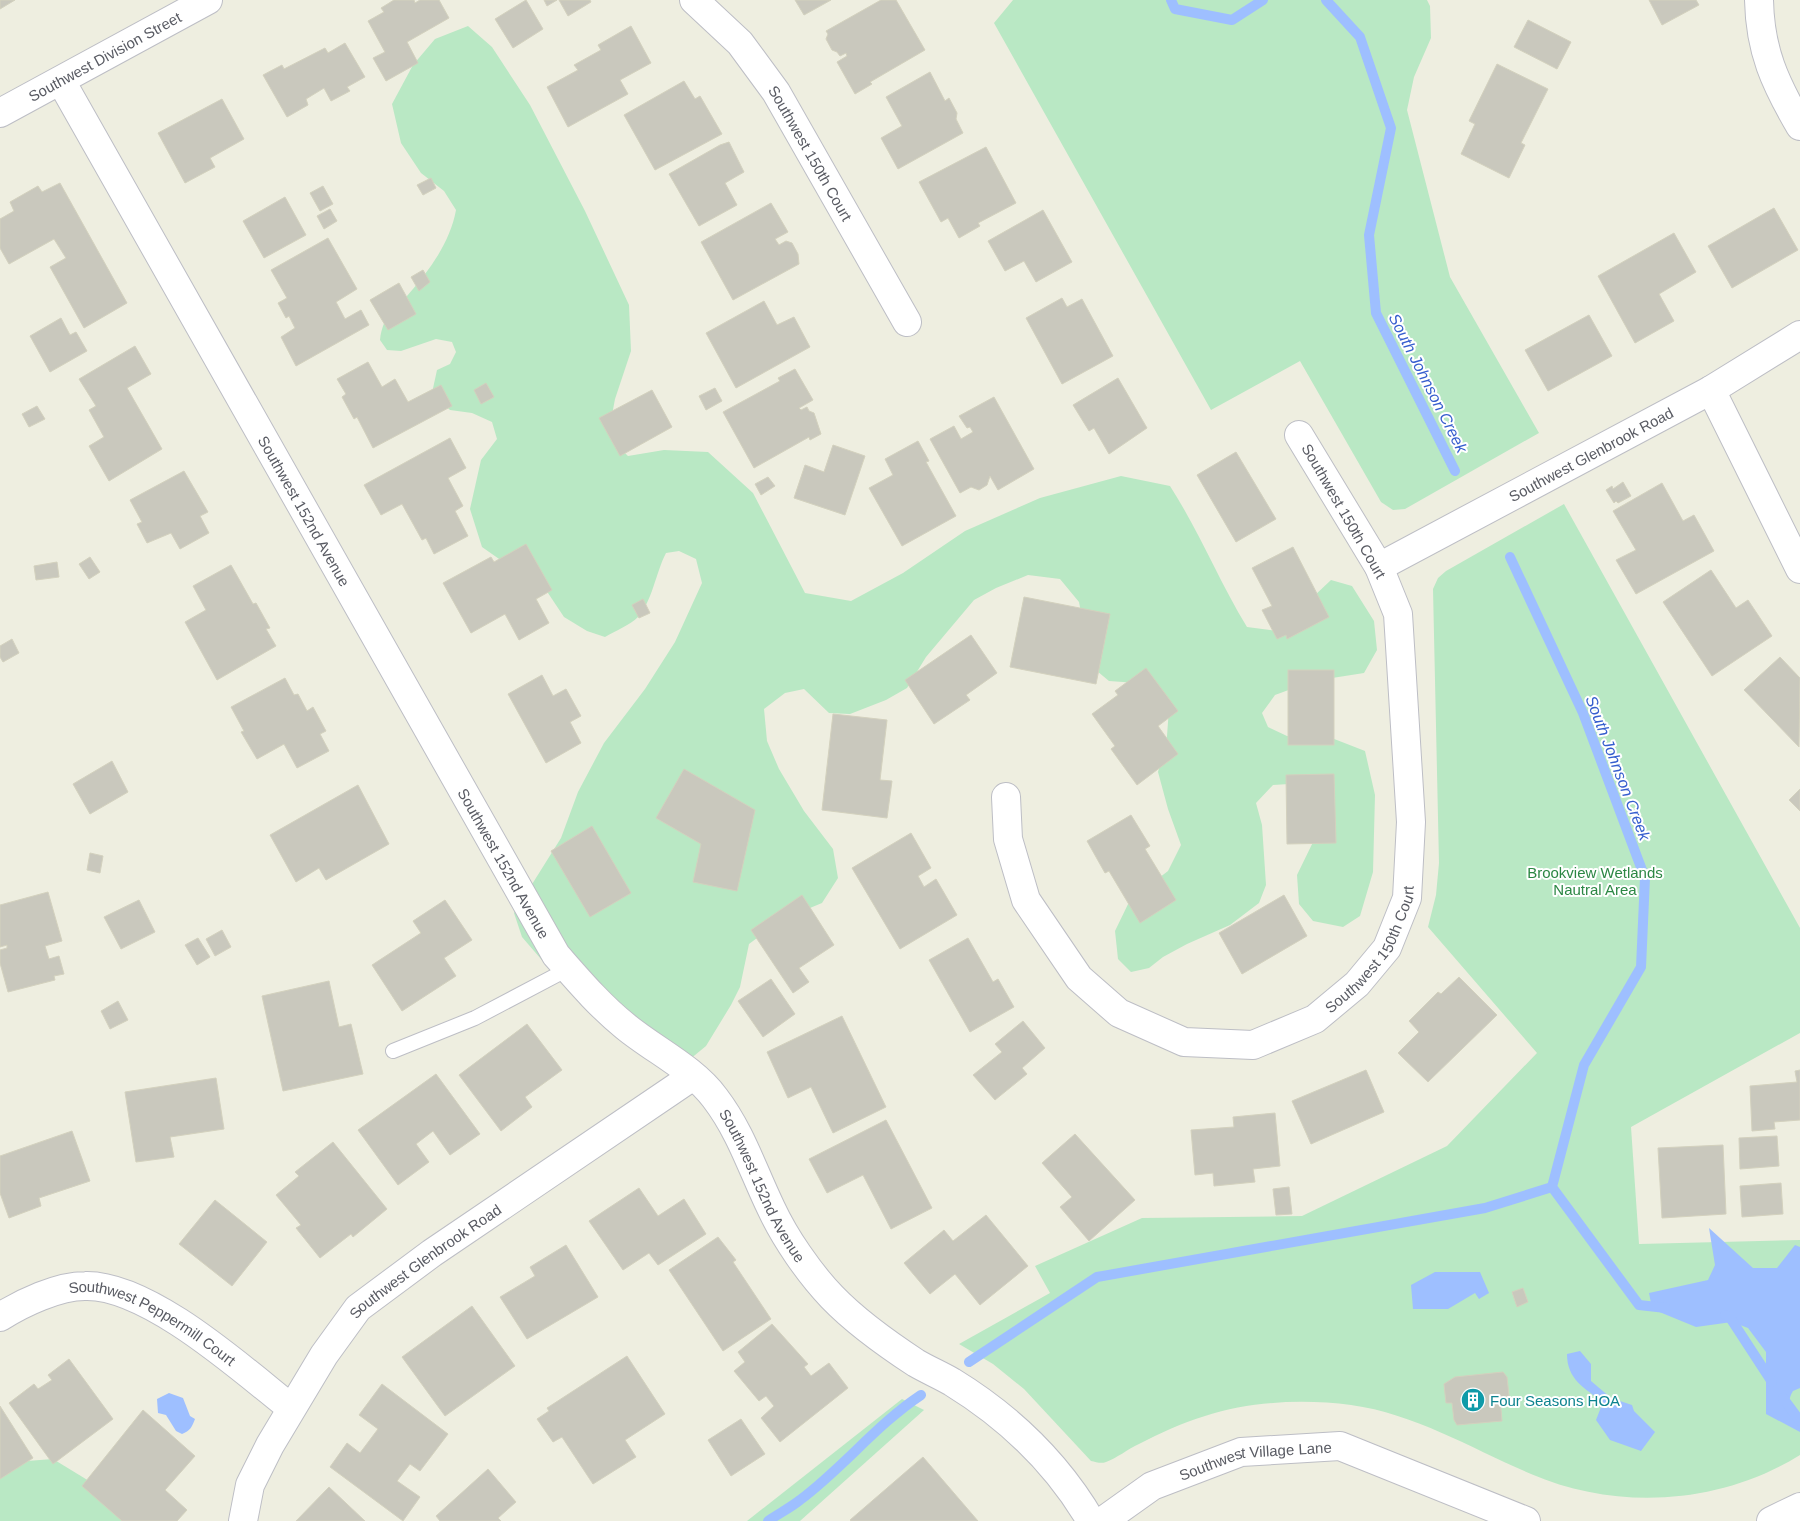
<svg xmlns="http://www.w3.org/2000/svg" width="1800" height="1521" font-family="Arial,sans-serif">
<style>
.green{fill:#b9e8c4}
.water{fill:#9ebfff}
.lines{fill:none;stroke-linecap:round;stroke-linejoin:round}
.stream{stroke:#9ebfff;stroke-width:10}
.building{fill:#c9c8bd;stroke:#d3d1be}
.service-casing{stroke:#bdbec5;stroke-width:16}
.minor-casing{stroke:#bdbec5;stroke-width:30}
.service{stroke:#fff;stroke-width:14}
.minor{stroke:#fff;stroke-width:28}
.labels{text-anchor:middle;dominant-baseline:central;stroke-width:4;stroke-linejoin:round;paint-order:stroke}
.street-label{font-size:15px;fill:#595b63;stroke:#fff}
.park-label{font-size:15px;fill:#2c8744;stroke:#fff}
.culture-label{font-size:15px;fill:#0d838f;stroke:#fff;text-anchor:start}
.water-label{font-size:16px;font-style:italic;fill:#365ece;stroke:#fff}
</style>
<rect width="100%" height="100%" fill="#eeeee0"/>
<g class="green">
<polygon points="1013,0 1427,0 1430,6 1431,38 1414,77 1407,110 1450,277 1539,433 1405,509 1393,510 1381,502 1300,361 1211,410 994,23"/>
<path d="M468,26L492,47L530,105L585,211L629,305L631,351L615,399L612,415L615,443L628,456L664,450L708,452L753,493L805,593L851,601L903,573L965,531L1040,498L1121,476L1170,486C1199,531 1219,581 1247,627L1277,631L1331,580L1352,586L1374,621L1377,650L1364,673L1313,681L1275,695L1262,713L1268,727L1287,736L1324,735L1365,751L1375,795L1373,872L1360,916L1343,927L1313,921L1299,904L1297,875L1315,838L1305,783L1273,785L1256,803L1262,825L1266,885L1259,903L1230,925L1187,944L1163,957L1149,968L1131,972L1118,959L1115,931L1130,900L1168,871L1181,845L1168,809L1158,772L1167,736L1169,708L1151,684L1109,681L1091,666L1079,602L1060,579L1028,575L996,588L974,600L926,657L907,688L886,700L850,714L829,713L804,689L785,693L764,709L767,741L779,769L804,811L833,849L838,878L822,903L781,920L749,944L740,987L731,1005L706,1046L689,1060L559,980L522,937L514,913L561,838L578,792L604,743L645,689L675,642L702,583L696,559L679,551L666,553C656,572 652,602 638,617C630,625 615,631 605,637L587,631L564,617L534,572L502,561L482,547L470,509L481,460L497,439L492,422L472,413L450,410L432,393L437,370L450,364L456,352L452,342L436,339L401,351L387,350L380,340C383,315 393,314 407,296C429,271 450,243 456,210L444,191L421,173L401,143L392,104L413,65L435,39Z"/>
<path d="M1564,504L1800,928V1033L1631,1127L1639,1244L1800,1240V1455C1720,1505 1617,1511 1531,1474C1472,1449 1416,1414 1351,1405C1304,1399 1251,1401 1205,1416C1182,1423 1160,1433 1139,1444C1128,1449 1117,1458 1106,1462C1101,1464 1096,1462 1091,1461L1024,1389L993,1364L959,1344L1050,1293L1035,1266L1142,1218L1302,1216L1447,1146L1537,1053L1428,927L1436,895L1439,863L1433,589L1438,578L1446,571Z"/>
<polygon points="902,1399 924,1410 800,1521 747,1521"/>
<polygon points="53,1459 112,1495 130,1521 0,1521 0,1477 14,1462"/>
</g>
<g class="water">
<path d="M1709,1228L1753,1268H1777L1795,1245L1800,1247V1388L1793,1391C1786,1402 1789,1412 1800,1420V1432L1766,1414V1352L1748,1328L1732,1322L1696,1327L1657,1311L1651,1303L1649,1293L1708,1280L1715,1265Z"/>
<polygon points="1435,1272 1480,1272 1489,1293 1479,1299 1475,1293 1448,1309 1413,1309 1411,1285"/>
<path d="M1580,1351L1591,1364V1381L1611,1398L1632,1405L1634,1411L1655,1432L1641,1451L1610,1440L1596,1420L1603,1402C1584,1388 1567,1379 1567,1354Z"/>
<path d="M169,1393L183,1398L190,1416L195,1419C192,1427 190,1431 182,1434L176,1431L166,1415L158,1413L157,1399Z"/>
</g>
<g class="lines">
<g class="stream">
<polyline points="1171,0 1175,9 1232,20 1263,0"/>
<polyline points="1326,0 1360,37 1391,128 1369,235 1376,313 1455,471"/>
<polyline points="1510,557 1583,713 1645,878 1641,967 1584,1065 1552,1187 1639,1305 1666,1308"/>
<polyline points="1725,1315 1729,1316 1772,1382"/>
<polyline points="969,1362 1097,1277 1485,1208 1552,1187"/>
<polyline points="1783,1398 1800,1421"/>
<path d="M768,1521C778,1514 790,1508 800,1500C843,1468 876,1425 921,1395"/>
</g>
</g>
<g class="building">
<polygon points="0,0 15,0 0,9"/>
<polygon points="394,0 414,0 415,3 420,0 439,0 449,18 407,42 418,63 386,81 373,58 385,52 368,21 384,12 381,8"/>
<polygon points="526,0 543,29 513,48 495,19"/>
<polygon points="544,0 557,0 547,6"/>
<polygon points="559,0 590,0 591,2 568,16"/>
<polygon points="795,0 831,0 804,15"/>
<polygon points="881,0 896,0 925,50 870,82 872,84 855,94 837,62 847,56 846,53 840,56 837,52 832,50 826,39 828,34 826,31"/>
<polygon points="1649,0 1696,0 1699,5 1662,25"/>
<polygon points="1528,20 1571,42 1557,69 1514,47"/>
<polygon points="631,26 651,63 620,80 628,94 568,127 547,87 578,70 574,65 601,50 598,45"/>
<polygon points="345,43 365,77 347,87 350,91 331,101 324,88 306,99 308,105 287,117 263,75 282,65 284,69 325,48 328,53"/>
<polygon points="1497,64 1548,89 1521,143 1525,145 1509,178 1461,154 1475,124 1469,121"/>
<polygon points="930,72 945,101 949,98 957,113 956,119 963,133 898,169 881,138 902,126 886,97"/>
<polygon points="684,81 695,99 700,96 722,134 655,170 624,115"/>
<polygon points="222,99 244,139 210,158 215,167 185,183 158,133"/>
<polygon points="729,142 744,172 725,183 737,205 699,226 669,174 720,145"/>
<polygon points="986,147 1016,203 978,223 980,226 959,238 948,218 941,222 919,182"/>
<polygon points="431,178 436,188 423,195 417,185"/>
<polygon points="60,183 127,303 84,328 50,267 66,258 54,239 9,264 0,248 0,219 14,211 10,202 38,186 42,192"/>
<polygon points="323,186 333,204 320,211 310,193"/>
<polygon points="285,197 306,235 264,258 243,221"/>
<polygon points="771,203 788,232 775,239 779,245 786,241 792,243 798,254 799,264 733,300 701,242"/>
<polygon points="1774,208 1798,250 1732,288 1708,246"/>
<polygon points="330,209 337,221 324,229 317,216"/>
<polygon points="1043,210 1072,262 1036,282 1024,261 1005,271 988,241"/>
<polygon points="1674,233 1696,272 1659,294 1674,321 1635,343 1598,276"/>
<polygon points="328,238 357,289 336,302 345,319 361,310 369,325 296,366 281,337 295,328 289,316 286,318 278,303 287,298 271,270"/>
<polygon points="423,270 430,282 419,291 411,277"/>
<polygon points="399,283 416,314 388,330 370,300"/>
<polygon points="1062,298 1067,307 1082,299 1113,356 1062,384 1026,318"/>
<polygon points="764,301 777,325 794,317 810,347 736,388 706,333"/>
<polygon points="1589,315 1612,356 1548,391 1525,350"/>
<polygon points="61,318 70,335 76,332 87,351 50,372 30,336"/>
<polygon points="135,346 151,374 127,388 162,449 109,481 89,446 104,437 89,410 96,406 79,379"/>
<polygon points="368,362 382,387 395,379 408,402 441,385 452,406 373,448 357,417 354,419 342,397 346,394 337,379"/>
<polygon points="795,369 813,400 799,408 801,410 807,407 809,411 814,413 821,434 810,440 809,437 754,468 723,412 780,381 778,378"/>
<polygon points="1118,378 1147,428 1109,454 1094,428 1089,431 1073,405"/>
<polygon points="486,383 494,397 481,404 474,390"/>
<polygon points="715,388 722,401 706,410 699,396"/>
<polygon points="652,390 672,427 620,456 599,418"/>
<polygon points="994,397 1034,469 998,490 990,476 987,485 979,490 971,487 960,493 930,439 954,426 961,439 973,432 970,427 967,428 959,416"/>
<polygon points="37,406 45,419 29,427 22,414"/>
<polygon points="450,438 466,468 448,478 463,506 455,511 468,536 434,554 426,538 422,540 402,504 381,515 364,485"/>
<polygon points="918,441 929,461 926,462 956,516 902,546 869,488 893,475 885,459"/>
<polygon points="833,445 865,456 845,515 794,498 805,465 824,472"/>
<polygon points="1236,452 1276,519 1236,542 1197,475"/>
<polygon points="184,471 208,512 200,516 209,533 180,549 171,533 147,543 137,524 142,522 130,500"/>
<polygon points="768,477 775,486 761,495 755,484"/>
<polygon points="1623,482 1631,496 1618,503 1616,501 1614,503 1606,490 1612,486 1613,489"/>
<polygon points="1662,483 1683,521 1694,515 1714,551 1636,594 1616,560 1636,550 1613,511"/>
<polygon points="526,544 552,590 536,599 549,623 519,640 505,614 471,633 443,583 491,557 494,562"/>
<polygon points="1293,547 1329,617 1287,639 1286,635 1277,639 1262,610 1272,606 1252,568"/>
<polygon points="90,557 100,572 89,579 79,564"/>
<polygon points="57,562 59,577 36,580 34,566"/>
<polygon points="231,565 253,604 256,603 270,628 266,629 276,646 217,680 185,622 206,610 193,586"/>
<polygon points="1711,570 1736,608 1748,600 1772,636 1712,676 1663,602"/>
<polygon points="1024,597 1110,614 1096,684 1010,667"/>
<polygon points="643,599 650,613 639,618 632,605"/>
<polygon points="971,635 997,673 966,695 970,700 934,724 905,680"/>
<polygon points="12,639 19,653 3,662 0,657 0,646"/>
<polygon points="1780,657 1800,678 1799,747 1744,690"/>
<polygon points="1146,668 1178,711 1158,726 1178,754 1137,785 1111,749 1115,746 1092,714 1118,695 1115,691"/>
<rect x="1288" y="670" width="46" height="75"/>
<polygon points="542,675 553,696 566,689 581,716 570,722 581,743 546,763 508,694"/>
<polygon points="285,678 294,695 298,694 307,711 313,707 326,731 320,734 329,751 297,768 284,744 257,759 241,732 244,731 231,707"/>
<polygon points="833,714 887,720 880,780 892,781 887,818 822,810"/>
<polygon points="112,761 128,792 90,814 73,784"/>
<polygon points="684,769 755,810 737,891 693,882 701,844 656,818"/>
<polygon points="1334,774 1336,843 1287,844 1286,775"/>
<polygon points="358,785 389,844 326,880 319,868 296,882 270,835"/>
<polygon points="1800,789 1800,811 1789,800"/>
<polygon points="1131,815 1150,846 1145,849 1176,900 1140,923 1109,871 1105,873 1087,841"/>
<polygon points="592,826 631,893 590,917 551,851"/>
<polygon points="911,833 931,868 918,876 924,887 936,879 957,915 900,949 852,868"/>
<polygon points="90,853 103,856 100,873 87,870"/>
<polygon points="48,892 62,941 45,946 49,959 59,956 64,974 54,976 55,980 8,992 0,963 0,950 7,948 7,945 0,947 0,905"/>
<polygon points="802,895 834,945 799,968 809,982 793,993 751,930"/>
<polygon points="1284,895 1307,936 1242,974 1219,933"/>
<polygon points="139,900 155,932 121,949 104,917"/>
<polygon points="445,900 472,940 444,958 456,976 402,1011 372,965 421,933 413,921"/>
<polygon points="222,930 231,947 215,956 206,939"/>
<polygon points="198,938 210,957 197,965 185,945"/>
<polygon points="968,938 993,982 998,979 1014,1007 970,1032 929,960"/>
<polygon points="1459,977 1497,1015 1428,1082 1398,1053 1419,1032 1409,1021 1438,992 1441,994"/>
<polygon points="771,979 795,1014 763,1037 738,1001"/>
<polygon points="329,981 339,1027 351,1024 363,1074 283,1091 262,996"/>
<polygon points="118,1001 128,1020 110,1029 101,1011"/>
<polygon points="842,1016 886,1107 833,1133 811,1087 788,1098 767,1052"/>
<polygon points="1023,1021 1045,1048 1022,1068 1027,1074 995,1100 973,1075 1002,1052 995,1044"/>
<polygon points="527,1024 562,1070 525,1097 532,1107 501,1131 459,1075"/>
<polygon points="1366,1070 1384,1112 1311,1144 1292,1101"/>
<polygon points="1800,1070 1800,1120 1774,1122 1775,1129 1752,1131 1750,1086 1797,1082 1795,1071"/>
<polygon points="436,1074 480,1134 450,1155 433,1131 416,1144 429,1162 398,1185 358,1130"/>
<polygon points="216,1078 224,1129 170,1137 174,1157 136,1162 125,1092"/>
<polygon points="1275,1113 1280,1166 1253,1169 1255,1182 1214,1186 1213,1173 1195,1175 1191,1130 1234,1127 1233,1117"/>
<polygon points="886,1120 932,1208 891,1229 863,1175 827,1193 809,1159"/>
<polygon points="72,1131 90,1181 39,1198 41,1206 9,1218 0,1193 0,1156"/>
<polygon points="1075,1134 1135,1200 1089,1241 1060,1207 1072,1197 1042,1163"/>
<polygon points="1777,1136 1779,1166 1740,1169 1739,1138"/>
<polygon points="333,1142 387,1209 353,1237 351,1234 320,1258 296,1228 301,1225 276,1195 299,1176 295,1172"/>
<polygon points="1723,1145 1726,1214 1662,1218 1658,1148"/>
<polygon points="1781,1183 1783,1214 1742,1217 1740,1186"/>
<polygon points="1289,1187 1292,1214 1276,1215 1273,1189"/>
<polygon points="639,1188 658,1216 684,1199 706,1234 658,1265 649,1253 623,1270 589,1221"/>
<polygon points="215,1200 267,1242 232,1286 179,1244"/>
<polygon points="986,1215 1028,1266 980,1305 955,1274 930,1294 904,1263 944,1230 953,1241"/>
<polygon points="718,1237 736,1260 733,1262 771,1319 723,1351 669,1270"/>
<polygon points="566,1245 598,1297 527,1339 500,1297 535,1276 530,1267"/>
<polygon points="1523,1288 1528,1302 1517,1307 1512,1292"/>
<polygon points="472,1306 515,1366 445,1416 402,1357"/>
<polygon points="772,1324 808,1364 804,1367 811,1376 829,1363 848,1388 780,1442 761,1418 774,1406 766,1396 759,1401 734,1371 745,1362 738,1352"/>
<polygon points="627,1356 665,1414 625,1440 636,1457 593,1484 562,1437 553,1442 537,1419 549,1411 547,1408"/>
<polygon points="69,1359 113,1419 53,1464 9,1403 34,1384 38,1389 52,1380 48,1375"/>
<polygon points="1503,1372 1507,1377 1509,1396 1500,1397 1502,1421 1457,1425 1454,1420 1452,1403 1446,1403 1444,1384 1455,1377"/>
<polygon points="382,1384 448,1434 420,1471 410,1464 397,1481 420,1497 403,1521 330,1467 347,1443 360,1453 378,1429 359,1415"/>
<polygon points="0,1406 33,1458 0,1479"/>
<polygon points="143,1410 195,1456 165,1490 187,1510 177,1521 122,1521 82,1486"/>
<polygon points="741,1419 765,1454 731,1476 708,1440"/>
<polygon points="923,1457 978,1521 851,1521 850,1520"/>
<polygon points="488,1469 516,1502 498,1518 501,1521 440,1521 436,1516"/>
<polygon points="329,1487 365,1521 296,1521"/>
</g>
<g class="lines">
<g class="service-casing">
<polyline id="service" points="393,1051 475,1018 568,969"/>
</g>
<g class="minor-casing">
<g id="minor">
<path id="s1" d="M694,0L740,43L776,92L907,322"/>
<path d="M1759,0C1760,51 1775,83 1800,126"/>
<path id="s2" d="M61,81L556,955C578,980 599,1005 625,1026C654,1050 693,1068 715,1098C741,1132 753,1171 771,1208C785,1238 809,1273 832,1297C856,1322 887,1344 916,1363C928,1370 940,1375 952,1382C1009,1417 1057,1463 1091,1521"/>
<path id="s3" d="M0,113L208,0"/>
<polyline points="1711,390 1800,569"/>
<path id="s4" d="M1379,567L1711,390L1800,335"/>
<path id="s5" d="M1006,797L1008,839L1026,900L1079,978L1119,1013L1184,1042L1253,1045L1315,1019L1357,984L1387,948L1407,898L1411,822L1398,614L1379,567L1299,435"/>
<path id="s6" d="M0,1317C22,1303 58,1286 85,1286C148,1284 243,1370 291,1408"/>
<path id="s7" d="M243,1521L250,1485L270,1445L324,1355L358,1308L432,1253L693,1076"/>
<path id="s8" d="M1103,1521L1152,1486L1241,1452L1340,1446L1526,1521"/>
<polyline points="1771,1521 1800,1507"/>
</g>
</g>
<use href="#service" class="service"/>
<use href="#minor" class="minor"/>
</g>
<defs>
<g id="building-disc" transform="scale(1.25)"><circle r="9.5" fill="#0f9aa8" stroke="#fff"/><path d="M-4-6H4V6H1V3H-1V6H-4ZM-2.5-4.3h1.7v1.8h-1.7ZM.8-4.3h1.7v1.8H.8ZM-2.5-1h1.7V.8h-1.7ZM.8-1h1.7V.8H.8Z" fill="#fff"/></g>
</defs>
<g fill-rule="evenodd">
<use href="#building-disc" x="1473" y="1400"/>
</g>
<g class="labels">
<g class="street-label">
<text stroke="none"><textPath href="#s3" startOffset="119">Southwest Division Street</textPath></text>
<text stroke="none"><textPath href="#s1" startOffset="194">Southwest 150th Court</textPath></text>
<text stroke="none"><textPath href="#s4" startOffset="240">Southwest Glenbrook Road</textPath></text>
<text stroke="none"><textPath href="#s2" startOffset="494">Southwest 152nd Avenue</textPath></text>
<text transform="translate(1344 511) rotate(60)">Southwest 150th Court</text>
<text stroke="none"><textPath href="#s2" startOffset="899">Southwest 152nd Avenue</textPath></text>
<text stroke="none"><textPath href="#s5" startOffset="552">Southwest 150th Court</textPath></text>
<text stroke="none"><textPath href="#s2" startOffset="1319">Southwest 152nd Avenue</textPath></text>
<text stroke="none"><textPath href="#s7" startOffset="326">Southwest Glenbrook Road</textPath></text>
<text stroke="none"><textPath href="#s6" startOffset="168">Southwest Peppermill Court</textPath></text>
<text stroke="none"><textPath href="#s8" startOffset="168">Southwest Village Lane</textPath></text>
</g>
<g class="park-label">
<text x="1595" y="872">Brookview Wetlands<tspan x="1595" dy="17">Nautral Area</tspan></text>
</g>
<g class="culture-label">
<text x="1490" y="1400">Four Seasons HOA</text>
</g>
<g class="water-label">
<text transform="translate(1428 383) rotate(63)">South Johnson Creek</text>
<text transform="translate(1618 768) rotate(69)">South Johnson Creek</text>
</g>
</g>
</svg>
